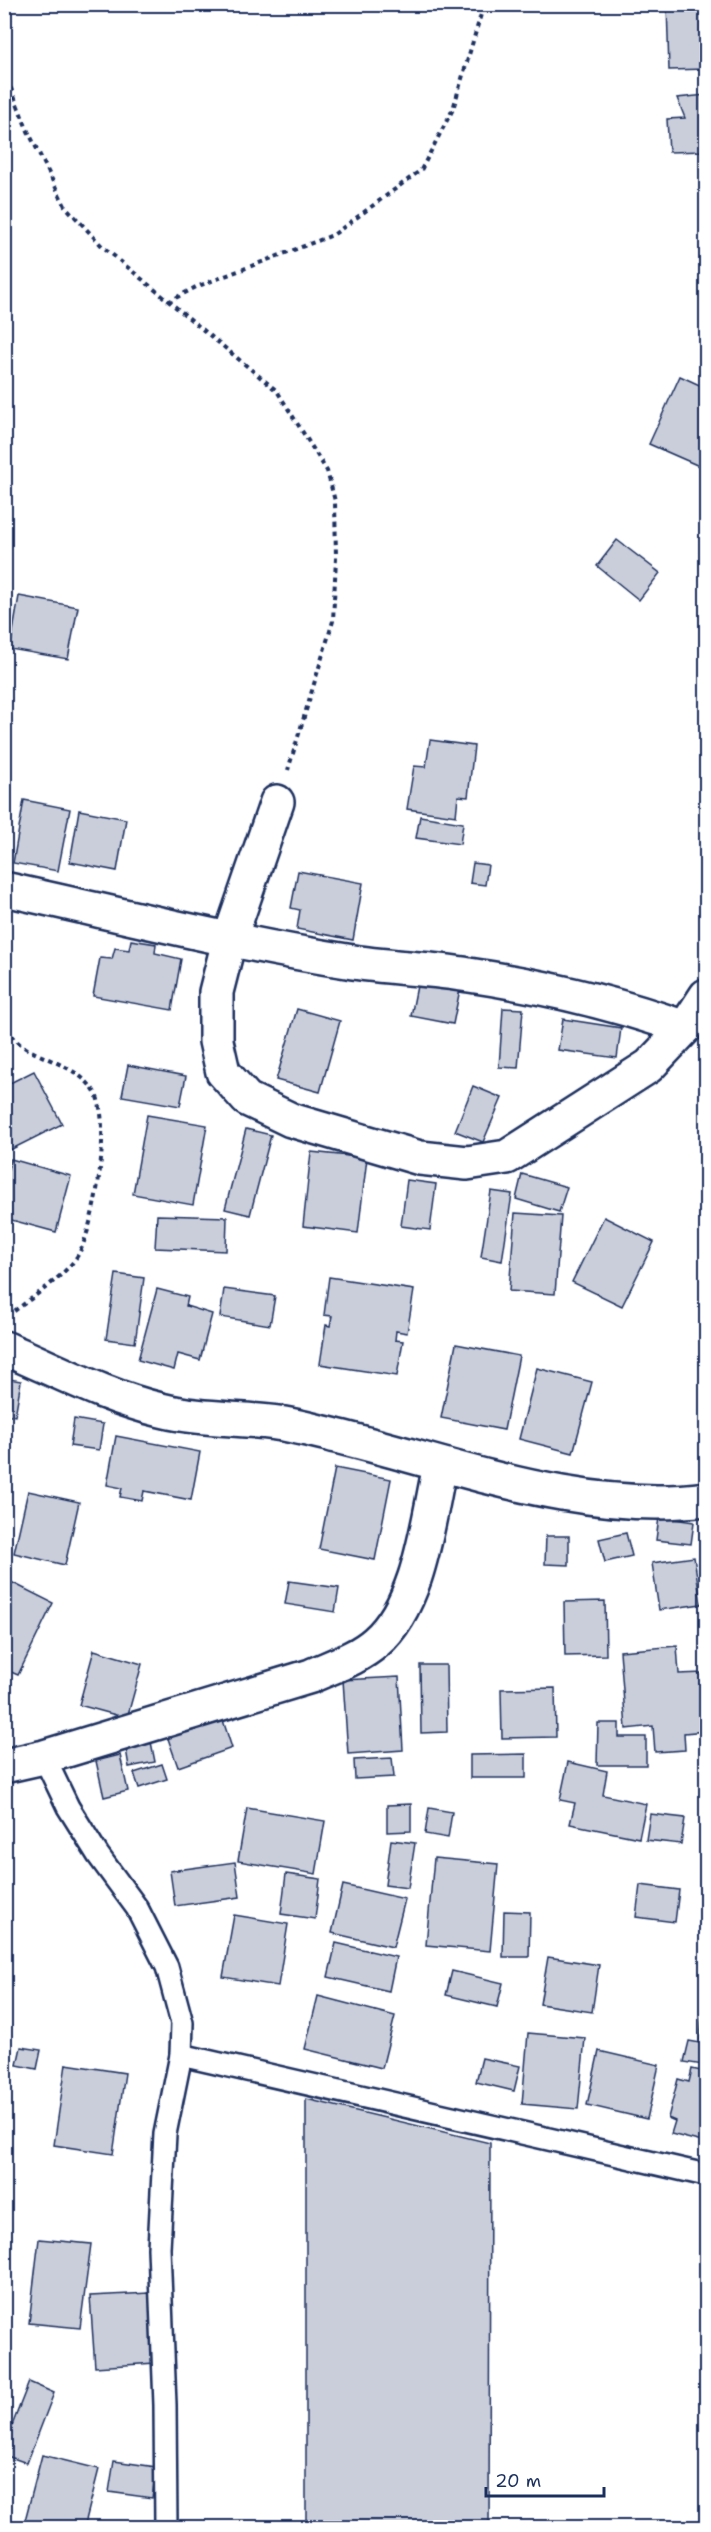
<svg xmlns="http://www.w3.org/2000/svg" width="711" height="2532" font-family="'Shantell Sans',sans-serif">
<style>
.building{fill:#caceda;stroke:#1b2f5e;stroke-width:1.5}
.lines{fill:none;stroke-linecap:round;stroke-linejoin:round}
.service-casing{stroke:#1b2f5e;stroke-width:26}
.minor-casing{stroke:#1b2f5e;stroke-width:38}
.path{stroke:#1b2f5e;stroke-width:4;stroke-dasharray:4.5 4.5;stroke-linecap:butt}
.service{stroke:#fff;stroke-width:21}
.minor{stroke:#fff;stroke-width:33}
</style>
<rect width="100%" height="100%" fill="#fff"/>
<filter id="ink" filterUnits="userSpaceOnUse"><feTurbulence type="fractalNoise" baseFrequency=".0167" numOctaves="2"/><feDisplacementMap in="SourceGraphic" scale="12" xChannelSelector="R" yChannelSelector="G"/><feConvolveMatrix kernelMatrix="1 2 1 2 8 2 1 2 1" color-interpolation-filters="sRGB"/></filter>
<g filter="url(#ink)">
<g class="building">
<polygon points="667,4 706,4 706,69 669,70"/>
<polygon points="706,95 706,151 669,152 667,119 685,118 677,98"/>
<polygon points="680,376 706,388 706,469 649,444"/>
<polygon points="617,540 660,573 639,600 597,566"/>
<polygon points="19,596 78,607 68,659 10,649"/>
<polygon points="430,740 474,746 468,797 458,796 456,816 407,809 414,766 426,767"/>
<polygon points="24,800 70,809 58,871 13,863"/>
<polygon points="79,810 126,819 117,871 70,862"/>
<polygon points="420,816 463,823 460,844 416,838"/>
<polygon points="473,863 488,865 485,885 470,883"/>
<polygon points="298,871 363,883 353,940 297,929 300,910 291,908"/>
<polygon points="131,940 156,944 155,953 181,959 172,1010 93,996 100,958 112,959 115,948 129,950"/>
<polygon points="418,981 460,989 453,1024 411,1016"/>
<polygon points="503,1008 523,1009 518,1068 499,1067"/>
<polygon points="297,1009 340,1021 320,1092 276,1080"/>
<polygon points="563,1019 621,1028 617,1058 558,1050"/>
<polygon points="128,1065 186,1076 180,1106 122,1096"/>
<polygon points="34,1071 62,1124 4,1153 4,1086"/>
<polygon points="473,1086 502,1098 483,1142 455,1131"/>
<polygon points="147,1115 207,1125 193,1205 133,1194"/>
<polygon points="246,1129 271,1135 250,1215 225,1209"/>
<polygon points="311,1152 367,1158 358,1233 303,1226"/>
<polygon points="11,1159 71,1176 56,1232 4,1218 4,1181"/>
<polygon points="522,1174 567,1187 559,1212 516,1199"/>
<polygon points="407,1180 436,1184 430,1230 401,1226"/>
<polygon points="491,1191 512,1194 502,1261 481,1257"/>
<polygon points="515,1213 561,1216 555,1294 509,1291"/>
<polygon points="157,1215 227,1217 226,1251 155,1248"/>
<polygon points="604,1217 654,1242 622,1306 572,1282"/>
<polygon points="116,1274 144,1278 135,1343 106,1339"/>
<polygon points="329,1277 414,1290 407,1333 396,1331 395,1340 403,1341 397,1376 320,1364 326,1325 330,1326 332,1316 324,1315"/>
<polygon points="157,1289 188,1297 186,1306 212,1314 200,1360 178,1354 174,1370 138,1360"/>
<polygon points="224,1289 275,1296 270,1325 220,1317"/>
<polygon points="456,1344 519,1356 504,1430 441,1418"/>
<polygon points="537,1368 592,1382 573,1453 519,1439"/>
<polygon points="4,1378 21,1381 15,1416 4,1414"/>
<polygon points="74,1419 103,1424 99,1450 70,1446"/>
<polygon points="116,1436 200,1452 191,1500 144,1491 142,1501 120,1497 122,1488 107,1485"/>
<polygon points="335,1468 391,1479 375,1560 319,1549"/>
<polygon points="28,1491 79,1502 65,1565 14,1553"/>
<polygon points="659,1517 694,1522 691,1544 656,1540"/>
<polygon points="626,1533 632,1556 605,1562 599,1539"/>
<polygon points="546,1536 569,1536 569,1565 545,1564"/>
<polygon points="694,1557 701,1604 659,1610 652,1563"/>
<polygon points="5,1579 53,1603 18,1675 4,1669"/>
<polygon points="289,1581 339,1588 335,1612 285,1604"/>
<polygon points="605,1601 606,1655 565,1656 564,1602"/>
<polygon points="677,1646 679,1674 703,1673 706,1731 684,1733 685,1750 655,1752 653,1726 626,1729 620,1651"/>
<polygon points="94,1650 142,1664 127,1718 79,1705"/>
<polygon points="420,1665 446,1665 447,1732 421,1733"/>
<polygon points="399,1677 403,1750 348,1754 343,1680"/>
<polygon points="555,1688 556,1737 502,1738 501,1689"/>
<polygon points="220,1711 232,1748 178,1767 165,1730"/>
<polygon points="598,1723 619,1723 619,1737 646,1737 646,1765 597,1765"/>
<polygon points="150,1737 155,1762 129,1767 125,1742"/>
<polygon points="526,1754 526,1778 470,1778 470,1755"/>
<polygon points="120,1755 128,1791 104,1797 96,1761"/>
<polygon points="392,1758 394,1777 355,1779 354,1760"/>
<polygon points="568,1762 607,1771 603,1795 646,1804 639,1838 570,1824 575,1803 560,1800"/>
<polygon points="162,1764 167,1779 139,1788 134,1773"/>
<polygon points="411,1804 411,1831 387,1832 387,1805"/>
<polygon points="247,1808 325,1821 316,1874 238,1861"/>
<polygon points="429,1808 452,1812 448,1838 425,1834"/>
<polygon points="650,1814 685,1818 681,1844 646,1840"/>
<polygon points="391,1840 415,1843 408,1888 385,1885"/>
<polygon points="434,1858 498,1864 490,1951 426,1945"/>
<polygon points="235,1862 240,1897 175,1906 170,1871"/>
<polygon points="286,1874 320,1879 315,1919 281,1914"/>
<polygon points="343,1885 405,1899 393,1947 332,1933"/>
<polygon points="640,1885 679,1890 675,1922 636,1917"/>
<polygon points="504,1911 530,1912 529,1957 503,1957"/>
<polygon points="234,1915 288,1924 278,1986 223,1977"/>
<polygon points="336,1943 396,1957 389,1991 328,1977"/>
<polygon points="548,1957 599,1965 592,2012 540,2004"/>
<polygon points="452,1971 503,1983 497,2007 446,1995"/>
<polygon points="318,1996 395,2016 382,2068 305,2049"/>
<polygon points="702,2012 706,2013 706,2041 700,2040"/>
<polygon points="528,2033 585,2038 578,2109 522,2104"/>
<polygon points="689,2041 706,2044 703,2065 684,2062"/>
<polygon points="21,2047 41,2050 37,2069 17,2065"/>
<polygon points="599,2051 659,2065 647,2119 587,2105"/>
<polygon points="482,2058 520,2066 514,2091 476,2082"/>
<polygon points="66,2064 125,2073 113,2154 54,2145"/>
<polygon points="692,2069 706,2072 706,2143 671,2134 675,2121 668,2118 678,2079 689,2082"/>
<polygon points="306,2099 490,2143 489,2528 306,2528"/>
<polygon points="39,2239 91,2244 80,2328 29,2323"/>
<polygon points="150,2293 155,2363 95,2367 90,2296"/>
<polygon points="29,2382 54,2393 27,2463 4,2455 4,2446"/>
<polygon points="42,2455 99,2469 84,2528 23,2528"/>
<polygon points="114,2461 156,2467 152,2498 109,2492"/>
</g>
<g class="lines">
<g class="service-casing">
<g id="service">
<polyline points="44,1757 68,1807 98,1855 137,1908 167,1967 182,2023 181,2055 165,2134 159,2248 165,2405 166,2528"/>
<polyline points="181,2055 706,2175"/>
</g>
</g>
<g class="minor-casing">
<g id="minor">
<polyline points="277,802 229,941 216,992 216,1041 223,1072 247,1099 291,1120 420,1158 467,1163 507,1157 649,1066 685,1028 706,996"/>
<path d="M4,889C119,914 232,943 347,961C388,968 429,968 469,975C543,986 615,1003 685,1028"/>
<path d="M4,1348C56,1370 106,1397 161,1410C196,1419 233,1418 269,1422C291,1424 315,1431 336,1436C456,1465 581,1515 706,1499"/>
<path d="M4,1766L44,1757L311,1676C333,1666 358,1658 376,1642C420,1604 428,1520 440,1466"/>
</g>
</g>
<g class="path">
<polyline points="627,4 654,10"/>
<polyline points="4,27 9,4"/>
<polyline points="4,71 27,129 65,206 102,246 277,391 327,471 335,501 336,558 333,621 288,770"/>
<polyline points="168,302 196,287 333,235 421,170 453,109 484,4"/>
<path d="M4,1029C10,1034 15,1040 21,1045C43,1060 78,1066 94,1091C113,1120 95,1226 78,1255C65,1276 33,1297 13,1312"/>
<polyline points="700,1913 706,1866"/>
</g>
<use href="#service" class="service"/>
<use href="#minor" class="minor"/>
</g>
</g>
<rect width="711" height="2532" fill="none" stroke="#fff" stroke-width="24"/>
<rect x="12" y="12" width="687" height="2508" fill="none" stroke="#1b2f5e" stroke-width="2" filter="url(#ink)"/>
<path d="M486 2487v9h118v-9" fill="none" stroke="#1b2f5e" stroke-width="3"/>
<text x="495" y="2487" font-size="18" fill="#1b2f5e" stroke="#ffffff" stroke-width="4.5" paint-order="stroke">20 m</text>
</svg>
